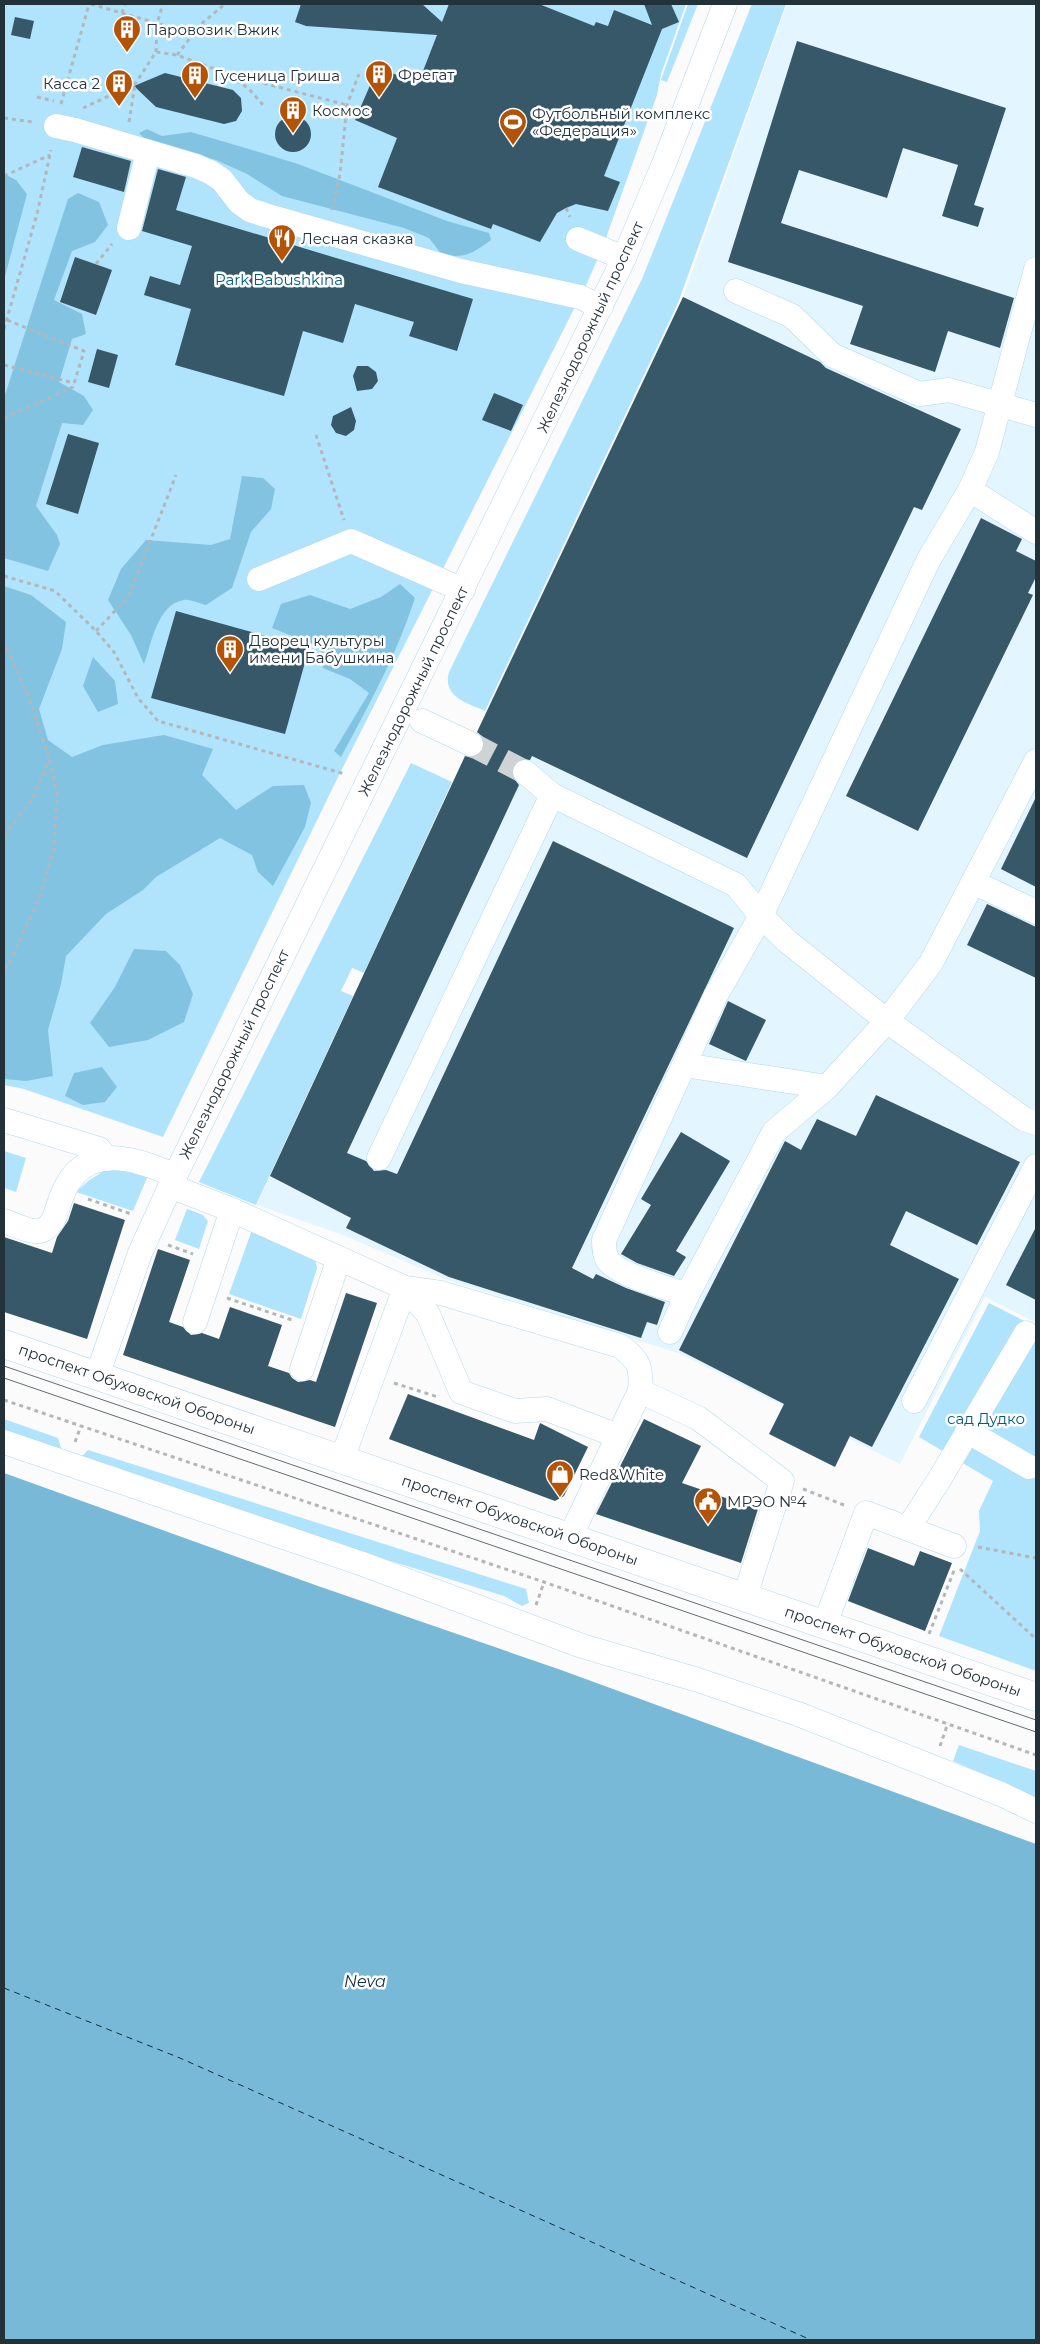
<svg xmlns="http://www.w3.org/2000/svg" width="1040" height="2344" font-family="Montserrat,sans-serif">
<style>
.built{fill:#e3f6ff}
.green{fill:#b0e3fc}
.forest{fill:#82c3e2}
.water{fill:#78b9d8}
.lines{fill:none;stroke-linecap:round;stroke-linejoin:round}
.ferry{stroke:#0f2e3b;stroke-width:1;stroke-dasharray:6 5;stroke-linecap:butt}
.building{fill:#375868}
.minor-tunnel{stroke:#d0d3d4;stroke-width:24;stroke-dasharray:24 12;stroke-linecap:butt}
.minor-casing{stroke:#b3d8eb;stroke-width:25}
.major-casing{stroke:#b3d8eb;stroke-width:29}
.path{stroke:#b2b7ba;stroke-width:3;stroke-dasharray:4 4;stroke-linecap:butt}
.minor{stroke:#fff;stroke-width:24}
.major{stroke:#fff;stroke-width:28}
.tram{stroke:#626d72;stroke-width:1}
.labels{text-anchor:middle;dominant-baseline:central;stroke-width:5;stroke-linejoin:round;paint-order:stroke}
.poi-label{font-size:15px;fill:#233239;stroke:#fff;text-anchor:start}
.park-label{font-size:15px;fill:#025d7b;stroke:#fff}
.street-label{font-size:15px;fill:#233239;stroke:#fff}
.water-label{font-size:16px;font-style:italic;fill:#0f2e3b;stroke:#fff}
</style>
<rect width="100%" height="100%" fill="#fbfbfb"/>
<polygon class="built" points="787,4 1036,4 1036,1323 985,1297 900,1464 678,1353 448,1280 343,1235 257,1205 471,744 683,297"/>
<g class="green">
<polygon points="4,4 686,4 661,74 657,95 602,249 588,281 340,773 163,1137 24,1089 4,1085"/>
<polygon points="688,4 698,4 667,82 661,80"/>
<path d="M752,4H786L678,303L485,711C467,703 442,697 449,672L642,279Z"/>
<polygon points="411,763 452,782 364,973 352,968 341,991 353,996 256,1205 199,1182"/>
<polygon points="4,1151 26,1158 16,1192 4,1188"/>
<polygon points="107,1169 149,1173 133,1211 76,1192 88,1181"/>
<polygon points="187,1209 203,1215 208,1221 199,1249 175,1240"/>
<polygon points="252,1230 315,1259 317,1268 301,1319 229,1294"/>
<polygon points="989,1303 1036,1327 1036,1671 939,1636 980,1531 979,1511 993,1481 919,1437"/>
<polygon points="4,1419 58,1438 61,1448 55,1452 4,1432"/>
<polygon points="88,1450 526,1589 529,1603 522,1606 504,1596 339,1545 82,1456"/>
<polygon points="959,1745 1036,1771 1036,1799 1023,1791 953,1761"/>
</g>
<g class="forest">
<path d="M147,129L162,136L191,132L252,150L298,164L447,221L489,233L491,240C471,254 467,258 442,255L429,238L404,228L282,196L247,174L216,160L149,143L139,133Z"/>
<polygon points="4,174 16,180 27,194 4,280"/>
<polygon points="78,193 99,202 108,225 95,242 72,251 54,300 82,314 86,334 72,339 59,382 84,396 93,410 83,425 62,423 36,506 57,535 60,544 48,571 4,558 4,398 68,199"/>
<path d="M242,476L263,478L275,489L271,509L251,532L232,588L206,605C200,604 190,599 184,600C157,604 152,643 144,664L131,635L108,600L121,569L146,540L211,545L230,539Z"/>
<path d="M400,584L415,598C397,654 369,705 341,757L334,751L369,693L350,679L323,668L320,647L272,628L281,604L310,595L350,609L381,597Z"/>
<polygon points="4,586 31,595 66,622 62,649 39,709 48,740 72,757 103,745 164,735 213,749 202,775 236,810 273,786 304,785 311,803 305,827 273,886 258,872 252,855 220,838 156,877 143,890 106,914 66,956 61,984 48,1030 53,1076 26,1081 4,1079"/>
<polygon points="93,657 115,681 118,704 98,712 83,686"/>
<polygon points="134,949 166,951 180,965 193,994 184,1022 148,1040 109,1047 90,1023 115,987"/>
<polygon points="102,1067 117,1087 105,1102 83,1105 65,1096 74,1073"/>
</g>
<polygon class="water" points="4,1473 318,1586 561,1670 1036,1844 1036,2340 4,2340"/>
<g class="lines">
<polyline class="ferry" points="4,1988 180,2058 811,2340"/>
</g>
<g class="building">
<polygon points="301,4 422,4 442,22 449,4 539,4 594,26 596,22 608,26 614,10 652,25 644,4 671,4 679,22 662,29 604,176 620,182 608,211 576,204 566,208 557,213 540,242 493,224 491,229 378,187 397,138 355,120 378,67 418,84 437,35 306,26 295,22"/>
<polygon points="15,17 34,21 30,39 11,35"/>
<polygon points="797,41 1006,108 974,205 984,208 978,227 942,216 958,165 903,148 887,198 799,170 781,223 1014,298 1000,348 948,331 935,372 850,344 863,306 728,262"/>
<polygon points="165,73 233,90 241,98 242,111 236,121 224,124 156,107 134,86"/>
<circle cx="293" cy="134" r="18"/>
<polygon points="82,147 131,161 124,192 73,177"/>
<polygon points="158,169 186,177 176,210 473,299 457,351 409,336 414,322 355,304 343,343 303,331 284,396 175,365 191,309 144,295 150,276 180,285 192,246 142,231"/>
<polygon points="75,257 112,270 96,315 60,302"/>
<polygon points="683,297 820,362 826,368 961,429 922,510 914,507 747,858 532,756 530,760 521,759 514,764 512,776 519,785 347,1153 366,1161 374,1171 386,1170 397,1174 553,841 734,928 572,1268 593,1279 596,1274 626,1288 665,1302 657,1325 647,1322 641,1338 449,1277 346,1228 351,1218 270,1176 465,756 472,758 478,756 484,749 483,737 477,732"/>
<polygon points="97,349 118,355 109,388 88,382"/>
<polygon points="357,366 368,366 376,372 378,381 372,389 357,391 353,376"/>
<polygon points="494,393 523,405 511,431 482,420"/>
<polygon points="351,407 356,421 354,430 346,436 336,433 331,425 333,416"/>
<polygon points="68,434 99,443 78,514 46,504"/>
<polygon points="981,518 1022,539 1016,551 1036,561 1036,577 1028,593 1033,595 918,831 846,796"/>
<polygon points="176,611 309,648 285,734 151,698"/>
<polygon points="1036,797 1036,887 1001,869"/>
<polygon points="987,904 1036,927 1036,978 967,945"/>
<polygon points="728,1001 766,1020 746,1061 709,1044"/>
<polygon points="876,1095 1020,1162 977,1245 906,1211 890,1245 959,1279 872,1447 850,1436 835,1467 769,1434 784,1404 679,1350 785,1141 801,1150 817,1119 856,1136"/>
<polygon points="681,1132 730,1161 676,1251 686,1257 674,1276 637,1263 621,1254 651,1205 641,1199"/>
<polygon points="74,1203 125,1220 87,1339 4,1312 4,1237 52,1253 57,1237 68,1221"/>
<polygon points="1036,1227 1036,1300 1006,1285"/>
<polygon points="158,1249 190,1260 169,1322 183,1327 191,1335 202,1333 219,1339 230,1307 282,1325 268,1366 289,1373 292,1378 298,1382 310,1380 316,1382 346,1293 377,1303 335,1427 123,1355"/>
<polygon points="408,1394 534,1440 540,1423 588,1447 564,1496 555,1501 389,1439"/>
<polygon points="644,1419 701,1446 682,1483 758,1509 741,1563 596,1514"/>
<polygon points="868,1548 914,1566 920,1551 952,1563 925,1631 848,1601"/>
</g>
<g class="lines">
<polyline class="minor-tunnel" points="471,744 525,772"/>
<g class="minor-casing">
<g id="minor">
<polyline points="56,126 75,130 196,166 210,172 222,180 239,202 250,210 265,215 461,271 580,297 601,307"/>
<polyline points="129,228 148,152"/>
<polyline points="578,239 624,258"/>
<polyline points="736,291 792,316 832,355 919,394 949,390 1036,415"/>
<polyline points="970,490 1036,532"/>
<polyline points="259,579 351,541 463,590"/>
<polyline points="422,721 471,744"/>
<polyline points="525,772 552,795"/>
<polyline points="973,882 1036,912"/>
<polyline points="684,1065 827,1087"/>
<polyline points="4,1120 99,1149 107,1159"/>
<polyline points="379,1158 552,795 736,885 761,916 787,941 887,1021 1024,1119 1036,1123"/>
<path d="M170,1186L232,1210L405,1288L441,1293L620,1346C639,1360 642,1367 640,1391L570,1537"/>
<path d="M4,1221C14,1224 30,1233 40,1231C56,1227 57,1205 63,1193C85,1141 137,1158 175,1176"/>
<path d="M687,1295C669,1288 616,1275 607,1259C604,1253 604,1247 604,1240L716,995L761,916L929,559L970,490L987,452L1036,269"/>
<polyline points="195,1322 232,1210"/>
<polyline points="670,1332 687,1295 774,1132 827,1087 887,1021 931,963 1036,761"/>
<polyline points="302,1369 339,1258"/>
<polyline points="97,1376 140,1253 175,1176 624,258 665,161 725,4"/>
<polyline points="640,1391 698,1418 782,1481 745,1596"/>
<polyline points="914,1401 1036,1166"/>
<polyline points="967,1431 1029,1467"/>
<polyline points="4,1442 360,1563 582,1646 698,1680 798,1714 1001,1794 1036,1811"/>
<polyline points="342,1459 405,1288 428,1314 461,1392 515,1411 547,1409 618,1436"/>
<polyline points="908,1528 939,1480 1026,1333"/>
<polyline points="825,1624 866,1513 954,1546"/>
</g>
</g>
<g class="major-casing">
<polyline id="major" points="4,1344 1036,1697"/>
</g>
<g class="path">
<polyline points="91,4 163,25"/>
<polyline points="122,13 125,4"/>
<polyline points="156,52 157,23 163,4"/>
<polyline points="177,55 200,25 225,4"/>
<polyline points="230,76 249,89 263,105"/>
<polyline points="37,97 54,101"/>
<polyline points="61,104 89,4"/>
<polyline points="83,108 135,84 156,52 177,55 228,74 347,105"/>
<polyline points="4,118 33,122"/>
<polyline points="129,122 135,84"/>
<polyline points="4,176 50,155"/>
<polyline points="566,208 570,217"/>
<polyline points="332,210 340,174 347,105 359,74"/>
<polyline points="96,264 112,244"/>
<polyline points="4,329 37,214 51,150"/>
<polyline points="4,365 74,383"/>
<polyline points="4,418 73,387 84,351 7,320"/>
<polyline points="316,435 344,520"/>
<polyline points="4,576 55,591 96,631 114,652 138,698 158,721 345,774"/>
<polyline points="96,631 129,596 176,475"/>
<polyline points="4,641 28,696 49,758 57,793 54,849 39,898 12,958 4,970"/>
<polyline points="4,835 32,800 49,759"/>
<polyline points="88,1199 131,1214"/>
<polyline points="168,1245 193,1254"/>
<polyline points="227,1298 295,1321"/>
<polyline points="394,1383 438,1397"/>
<polyline points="4,1400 544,1582 1036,1755"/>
<polyline points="75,1442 81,1426"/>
<polyline points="803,1489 844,1505"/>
<polyline points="978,1547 1036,1558"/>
<polyline points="960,1569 1036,1639"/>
<polyline points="536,1605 544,1582"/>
<polyline points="929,1634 955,1568"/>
<polyline points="940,1746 948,1723"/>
</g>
<use href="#minor" class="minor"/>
<use href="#major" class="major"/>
<g class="tram">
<polyline points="4,1366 1036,1720"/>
<polyline points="4,1378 1036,1732"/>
</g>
</g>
<defs>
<g id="building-pin" transform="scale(1.4375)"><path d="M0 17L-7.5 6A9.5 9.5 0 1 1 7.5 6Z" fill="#b25307" stroke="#fff"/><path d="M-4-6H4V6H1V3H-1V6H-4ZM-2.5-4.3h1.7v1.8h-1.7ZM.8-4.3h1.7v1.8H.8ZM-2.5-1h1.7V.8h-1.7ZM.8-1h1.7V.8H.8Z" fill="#fff"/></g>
<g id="stadium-pin" transform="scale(1.4375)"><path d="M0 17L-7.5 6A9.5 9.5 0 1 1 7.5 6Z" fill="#b25307" stroke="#fff"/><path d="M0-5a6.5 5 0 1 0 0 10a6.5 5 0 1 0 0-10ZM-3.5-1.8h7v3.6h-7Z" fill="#fff"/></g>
<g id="restaurant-pin" transform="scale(1.4375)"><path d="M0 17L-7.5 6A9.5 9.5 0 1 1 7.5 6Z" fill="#b25307" stroke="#fff"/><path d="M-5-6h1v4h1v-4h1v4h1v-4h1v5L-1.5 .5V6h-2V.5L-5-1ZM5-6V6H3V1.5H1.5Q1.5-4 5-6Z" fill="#fff"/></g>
<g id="shop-pin" transform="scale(1.4375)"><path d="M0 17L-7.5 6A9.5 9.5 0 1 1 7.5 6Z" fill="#b25307" stroke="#fff"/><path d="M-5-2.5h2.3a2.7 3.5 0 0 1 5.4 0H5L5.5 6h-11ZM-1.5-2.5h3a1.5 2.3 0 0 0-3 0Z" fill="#fff"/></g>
<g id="civic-pin" transform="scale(1.4375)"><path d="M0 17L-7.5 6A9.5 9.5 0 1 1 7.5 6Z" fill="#b25307" stroke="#fff"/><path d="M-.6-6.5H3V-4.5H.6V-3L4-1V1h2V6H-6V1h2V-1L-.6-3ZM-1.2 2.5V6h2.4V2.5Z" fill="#fff"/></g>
</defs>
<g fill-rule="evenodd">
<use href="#building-pin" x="127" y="29"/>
<use href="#building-pin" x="379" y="74"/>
<use href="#building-pin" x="195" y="75"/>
<use href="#building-pin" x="119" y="83"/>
<use href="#building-pin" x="293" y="110"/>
<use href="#stadium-pin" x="513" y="122"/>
<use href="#restaurant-pin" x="282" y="238"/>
<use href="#building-pin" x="230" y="649"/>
<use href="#shop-pin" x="560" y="1474"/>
<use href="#civic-pin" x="708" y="1501"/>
</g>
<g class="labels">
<g class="poi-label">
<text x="146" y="29">Паровозик Вжик</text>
<text x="398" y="74">Фрегат</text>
<text x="214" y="75">Гусеница Гриша</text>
<text x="100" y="83" text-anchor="end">Касса 2</text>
<text x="312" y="110">Космос</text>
<text x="532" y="113">Футбольный комплекс<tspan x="532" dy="17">«Федерация»</tspan></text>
<text x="301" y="238">Лесная сказка</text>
<text x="249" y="640">Дворец культуры<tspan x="249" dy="17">имени Бабушкина</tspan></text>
<text x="579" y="1474">Red&amp;White</text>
<text x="727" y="1501">МРЭО №4</text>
</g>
<g class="park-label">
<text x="279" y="279">Park Babushkina</text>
<text x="986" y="1418">сад Дудко</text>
</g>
<g class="street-label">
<text transform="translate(590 327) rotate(-65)">Железнодорожный проспект</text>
<text transform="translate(413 691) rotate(-64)">Железнодорожный проспект</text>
<text transform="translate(234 1054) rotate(-64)">Железнодорожный проспект</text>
<text transform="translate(137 1389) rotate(19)">проспект Обуховской Обороны</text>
<text transform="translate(520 1520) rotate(19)">проспект Обуховской Обороны</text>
<text transform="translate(903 1651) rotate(19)">проспект Обуховской Обороны</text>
</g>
<g class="water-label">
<text x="365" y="1981">Neva</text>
</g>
</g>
<rect width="1040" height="2344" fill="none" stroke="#233239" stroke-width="10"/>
</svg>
